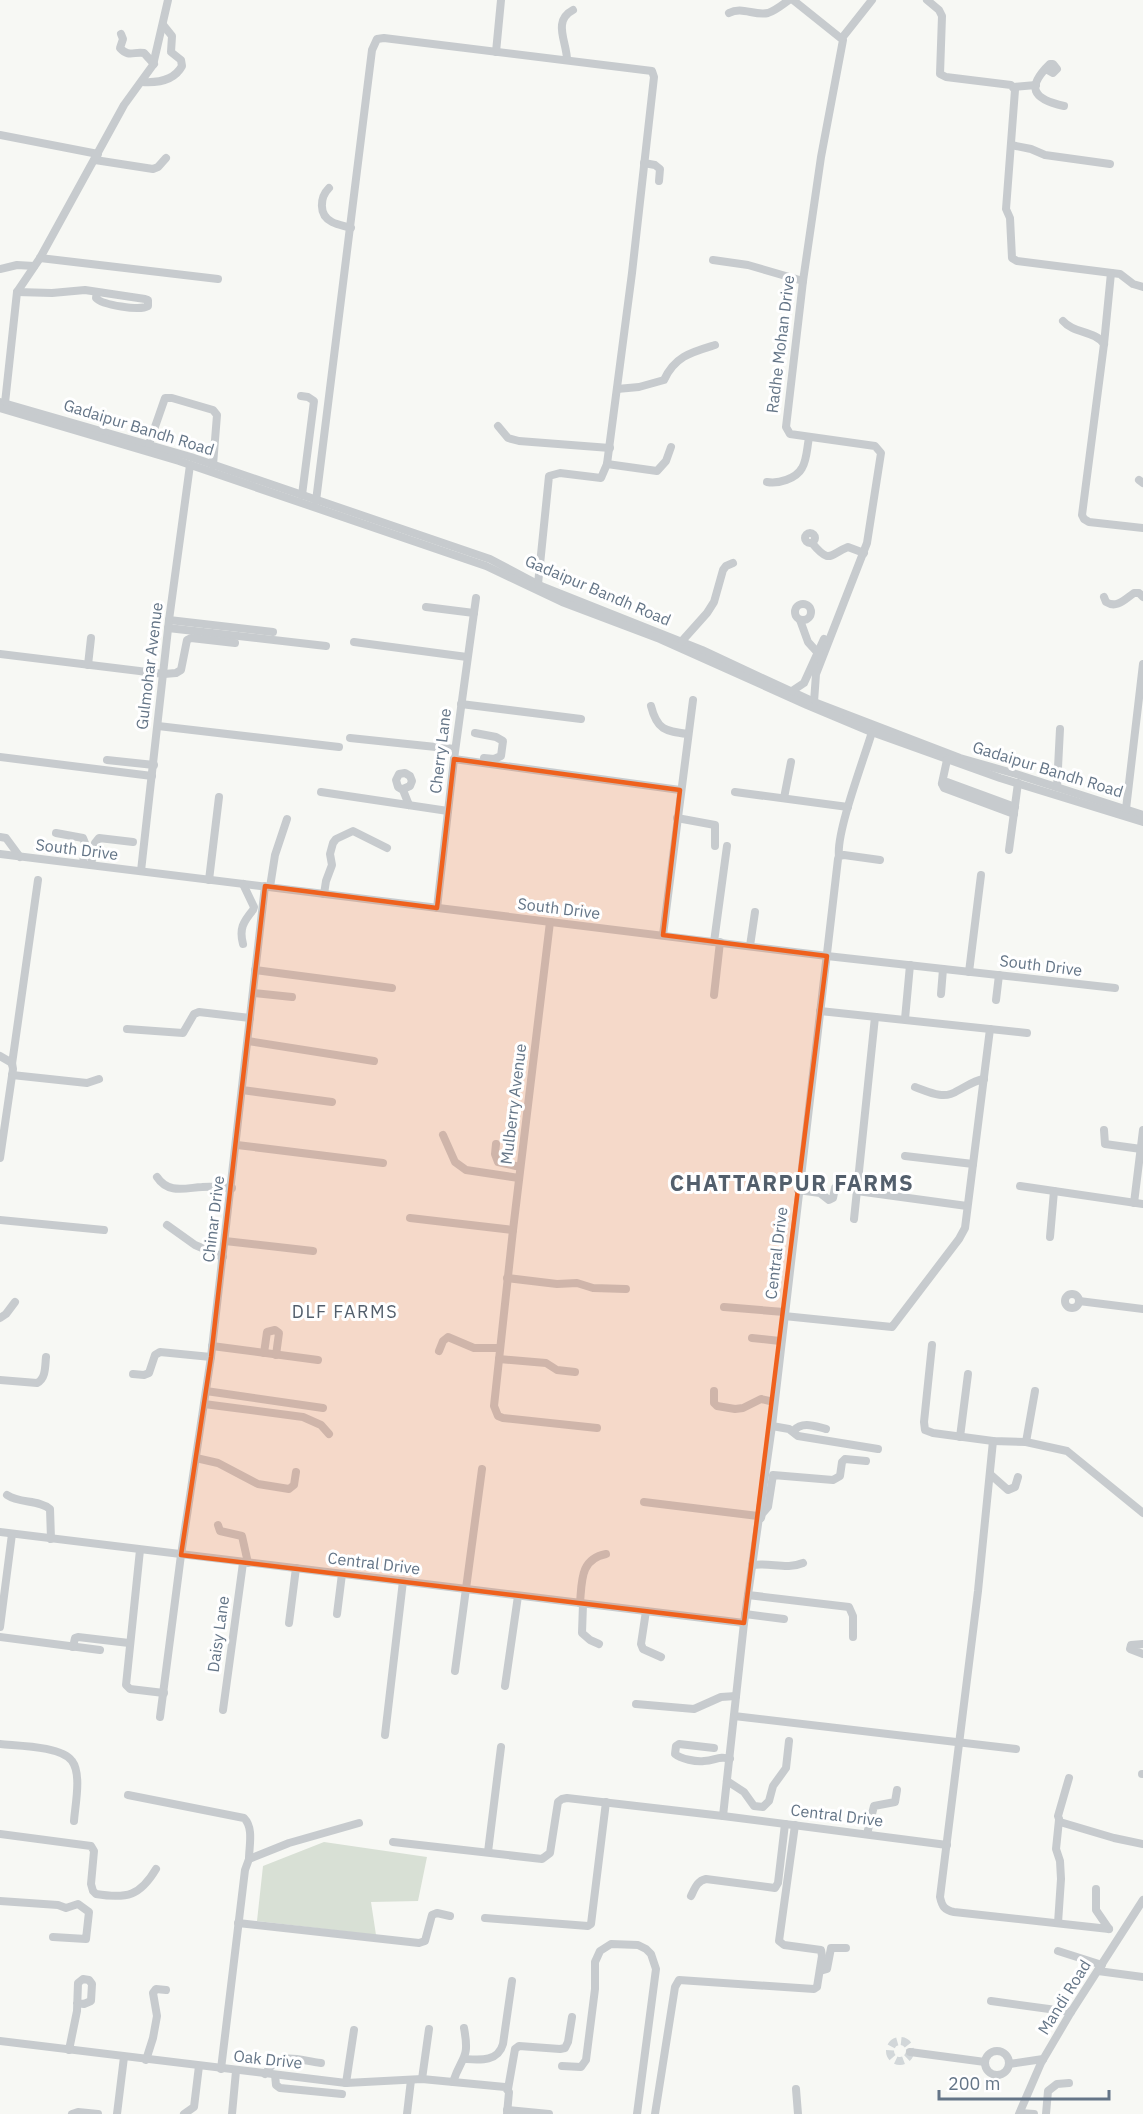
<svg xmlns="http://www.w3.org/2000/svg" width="1143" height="2114" font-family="'IBM Plex Sans',sans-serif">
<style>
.green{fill:#d8e0d5}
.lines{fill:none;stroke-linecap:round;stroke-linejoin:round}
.minor-tunnel{stroke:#d2d7d9;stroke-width:8;stroke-dasharray:8 4;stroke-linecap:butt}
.minor{stroke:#c7cbce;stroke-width:8}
.marked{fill:#ef611d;fill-opacity:0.2;stroke:#ef611d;stroke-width:4.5;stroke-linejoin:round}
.labels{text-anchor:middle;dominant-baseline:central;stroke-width:6;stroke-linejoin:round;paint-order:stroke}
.street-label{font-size:16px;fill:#647587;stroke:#fff}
.neighbourhood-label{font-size:18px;letter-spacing:1.5px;fill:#535f6c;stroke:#fff}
.district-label{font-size:22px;font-weight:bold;letter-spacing:1.5px;fill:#535f6c;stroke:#fff}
</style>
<rect width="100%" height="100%" fill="#f7f8f4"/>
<polygon class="green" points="324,1842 427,1857 418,1901 371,1902 376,1935 257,1921 263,1866"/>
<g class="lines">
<circle class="minor-tunnel" cx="900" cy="2051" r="10"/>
<g class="minor">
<polyline points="793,0 843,40 821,157 803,281 786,427 790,434 875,446 881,453 867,543 816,674 814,702"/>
<polyline points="927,0 939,10 942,16 940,74 946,77 1011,85 1015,90 1006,209 1010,218 1012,258 1017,261 1120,274 1133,284 1143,287"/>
<path d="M729,13C742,6 754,16 768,13C775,11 782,5 789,0"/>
<path d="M121,34L123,39L120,48C129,58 134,51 144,53L154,64"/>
<polyline points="842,38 872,0"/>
<polyline points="496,52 501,0"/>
<path d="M567,60C567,42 552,21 573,10"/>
<path d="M1046,69L1053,73L1057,69L1053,64H1050C1026,87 1032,99 1064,106"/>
<path d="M142,82C157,83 174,81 182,66L181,60L171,52L172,36L164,26"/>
<polyline points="1014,87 1036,85"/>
<polyline points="0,135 98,154"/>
<polyline points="1011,145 1031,149 1045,155 1110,164"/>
<polyline points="95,160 153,169 158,167 166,158"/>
<polyline points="644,163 655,165 660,169 659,181"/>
<path d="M329,188C320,197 318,215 332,222C338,225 345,226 351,228"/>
<polyline points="40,258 218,279"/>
<polyline points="713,260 748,265 803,281"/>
<polyline points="0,269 17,265 34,266"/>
<polyline points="1111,273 1104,344 1082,515 1084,519 1089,522 1143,528"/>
<path d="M17,292L52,293L85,290L145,299L148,300V306C140,311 102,305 96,298L97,292"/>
<path d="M1063,321C1074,334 1094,330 1104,344"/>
<path d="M617,389L639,387L664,380C675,356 692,352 715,345"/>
<polyline points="301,396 308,397 314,401 302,495"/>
<polyline points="0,402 191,457 490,559 541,586 702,650 814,702 960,758 1016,774 1143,815"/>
<polyline points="5,403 17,292 40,258 124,105 153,65 168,0"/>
<polyline points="0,408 179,461 486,566 562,602 660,639 807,705 869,731 1000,778 1143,822"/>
<polyline points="498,426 508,438 519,441 610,448"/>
<polyline points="149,444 165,398 172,398 213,410 217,415 213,465"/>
<polyline points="607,464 657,471 666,461 671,447"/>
<polyline points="1139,480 1143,483"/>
<path d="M767,482C778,484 796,479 802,468C807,460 807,447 809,438"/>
<polyline points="316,501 372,50 377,39 384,38 652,71 654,77 632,273 607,464 601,478 560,473 549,476 538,584"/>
<circle cx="810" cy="538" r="5"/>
<path d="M812,543C830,565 830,554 848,547L864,553"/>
<path d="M1104,597L1106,602C1117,609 1125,599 1134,593H1139L1143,597"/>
<circle cx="803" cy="612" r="8"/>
<polyline points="426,607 474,613"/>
<polyline points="169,620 273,632"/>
<polyline points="800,620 808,642 818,653"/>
<polyline points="168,628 326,646"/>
<polyline points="682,641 707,613 714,602 723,570 726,566 733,563"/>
<polyline points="354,642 467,657"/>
<polyline points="0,654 164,674 176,673 181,670 187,640 191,638 235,643"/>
<polyline points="88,665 91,638"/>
<polyline points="792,691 804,683 824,639"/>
<polyline points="461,704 581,719"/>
<path d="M651,706C657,730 665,731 688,734"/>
<polyline points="158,726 339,747"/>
<polyline points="475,733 496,737 503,741 501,756 494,759 484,758"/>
<polyline points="350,738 455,749"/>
<polyline points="0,757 152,776"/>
<polyline points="454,759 680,790"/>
<polyline points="107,760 154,765"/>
<polyline points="942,783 947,760"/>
<polyline points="1057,787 1060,729"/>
<polyline points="403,789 410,786 412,781 410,776 405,773 399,774 396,780 398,787 403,790 409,805"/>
<polyline points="321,792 448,811"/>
<polyline points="735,792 848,807"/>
<polyline points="784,798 791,762"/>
<polyline points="1126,809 1143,664"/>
<polyline points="1014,814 944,788 942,784 947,782 1015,807"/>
<polyline points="677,818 715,825 715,846"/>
<polyline points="56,833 83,838 85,843 83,864"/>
<polyline points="0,837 6,838 20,857"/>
<polyline points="1009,850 1018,783"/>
<polyline points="0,854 827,956 1115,988"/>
<path d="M839,856C836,832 864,759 872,732"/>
<polyline points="91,865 95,843 99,838 133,842"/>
<polyline points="141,871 169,620 190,465"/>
<polyline points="209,880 219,797"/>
<path d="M243,884L254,907L253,910C243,922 239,929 243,944"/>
<polyline points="270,887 275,855 287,819"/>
<polyline points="324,894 326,881 332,865 330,854 333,843 336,839 353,831 387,848"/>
<polyline points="437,908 454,759 476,598"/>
<polyline points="550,922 513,1230 494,1406 498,1416 503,1418 597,1428"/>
<polyline points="663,935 693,700"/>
<polyline points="714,942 727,846"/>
<polyline points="750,946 755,912"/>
<polyline points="255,970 392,988"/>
<polyline points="969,972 981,875"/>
<polyline points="253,993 292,997"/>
<polyline points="941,994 943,969"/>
<polyline points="714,995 720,942"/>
<polyline points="996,1000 999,975"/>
<polyline points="820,1011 1027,1033"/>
<polyline points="905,1019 910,965"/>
<polyline points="127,1029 183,1033 194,1014 199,1012 250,1018"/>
<polyline points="248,1041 374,1061"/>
<polyline points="0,1056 12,1063 13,1069 0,1158"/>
<polyline points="12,1064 38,880"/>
<polyline points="12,1075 87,1083 99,1079"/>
<path d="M915,1087C929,1092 944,1100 957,1091C967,1086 973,1081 984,1079"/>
<polyline points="242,1090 332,1102"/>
<polyline points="1104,1130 1105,1144 1141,1149"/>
<polyline points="443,1135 455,1162 466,1170 519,1178"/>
<polyline points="496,1144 495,1154 498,1162 520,1167"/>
<polyline points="237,1145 383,1163"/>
<polyline points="905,1156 973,1164"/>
<path d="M157,1177C168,1194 185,1188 202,1187C212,1186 222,1187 232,1188"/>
<polyline points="1020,1186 1143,1204"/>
<polyline points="798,1190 820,1193 829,1200 833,1198 835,1188"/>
<polyline points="857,1191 967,1206"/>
<polyline points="1134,1203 1143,1130"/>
<polyline points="410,1218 513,1230"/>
<polyline points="854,1219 875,1017"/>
<polyline points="0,1220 104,1230"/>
<polyline points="167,1225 195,1245 223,1257"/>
<polyline points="1050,1237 1054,1191"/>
<polyline points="225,1241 313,1251"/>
<polyline points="507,1278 557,1284 577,1283 593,1288 626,1289"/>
<circle cx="1072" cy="1301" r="7"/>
<polyline points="1079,1301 1143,1309"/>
<polyline points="724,1307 784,1312"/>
<polyline points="784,1316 892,1327 959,1239 965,1228 990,1029"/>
<polyline points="0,1318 6,1314 15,1302"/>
<polyline points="752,1338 780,1341"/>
<polyline points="932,1345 924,1422 925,1430 933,1433 993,1441 1026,1442 1067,1451 1143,1513"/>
<polyline points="212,1346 318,1360"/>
<polyline points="439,1351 443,1341 448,1337 474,1348 500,1348"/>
<polyline points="264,1353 267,1332 275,1330 279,1333 276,1355"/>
<polyline points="499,1359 546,1363 557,1370 575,1372"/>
<polyline points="133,1374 144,1375 149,1373 155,1355 160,1352 211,1357"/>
<path d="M0,1380L37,1383C46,1379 45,1366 46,1357"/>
<polyline points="206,1391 323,1408"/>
<polyline points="714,1391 714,1403 717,1406 735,1409 743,1408 761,1399 774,1402"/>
<polyline points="204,1404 303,1417 321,1425 329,1434"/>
<polyline points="772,1426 789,1429 798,1436 878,1449"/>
<path d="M793,1431C803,1421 814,1426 826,1429"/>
<polyline points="960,1437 968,1374"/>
<path d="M993,1441L978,1591L940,1897C942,1906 944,1910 954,1912L1109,1929"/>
<polyline points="1026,1442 1035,1391"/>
<polyline points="196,1458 218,1463 258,1484 289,1489 294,1485 296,1472"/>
<polyline points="991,1475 1008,1490 1015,1487 1018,1477"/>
<path d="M7,1495C20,1504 38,1499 50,1509L51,1539"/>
<polyline points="644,1502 758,1516"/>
<polyline points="761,1518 762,1514 768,1507 773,1475 833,1480 840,1476 842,1462 845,1459 866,1461"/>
<polyline points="218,1525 220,1531 242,1536 248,1563"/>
<polyline points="0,1532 744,1623"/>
<polyline points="140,1550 126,1685 130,1689 164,1693"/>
<path d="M752,1565C770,1562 787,1570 803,1563"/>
<polyline points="748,1595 849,1607 853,1616 853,1637"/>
<path d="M580,1603C582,1581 580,1559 606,1554"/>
<polyline points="583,1604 582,1633 590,1640 599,1644"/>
<polyline points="646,1611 641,1644 643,1649 661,1657"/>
<polyline points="337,1614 342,1574"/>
<polyline points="745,1614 784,1619"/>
<polyline points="289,1623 296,1568"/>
<polyline points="0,1627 12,1534"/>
<polyline points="0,1637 100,1650"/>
<polyline points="1143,1644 1131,1645 1130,1649 1143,1654"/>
<polyline points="73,1647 75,1638 78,1637 129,1643"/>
<polyline points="455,1671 482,1469"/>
<polyline points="505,1686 518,1596"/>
<polyline points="636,1704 694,1709 721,1697 736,1696"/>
<polyline points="223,1710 243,1563"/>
<polyline points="734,1716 1016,1749"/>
<polyline points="160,1717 181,1555 211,1357 265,886"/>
<polyline points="385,1735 403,1581"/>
<path d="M0,1744C18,1746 61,1746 72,1761C82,1774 75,1806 74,1821"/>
<path d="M714,1748L679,1744L676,1746L675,1754C681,1759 696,1762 704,1761C715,1761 719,1755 730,1759"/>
<polyline points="1142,1774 1143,1774"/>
<polyline points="1069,1778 1058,1816 1060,1822 1114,1838 1143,1844"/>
<polyline points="727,1781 744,1792 754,1806 763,1807 769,1801 773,1786 786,1768 789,1741"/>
<path d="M128,1795L244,1818C254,1828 249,1846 249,1859"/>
<polyline points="723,1816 744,1623 772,1426 838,859 839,856 844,855 880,860"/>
<path d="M0,1834L91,1846L94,1851L91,1884L93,1891L96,1894C127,1899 140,1896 156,1869"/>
<polyline points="867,1834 874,1806 895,1802 897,1790"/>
<polyline points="393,1842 542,1859 550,1853 558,1802 562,1799 567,1798 723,1816 947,1845"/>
<polyline points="488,1852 501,1747"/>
<polyline points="1096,1889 1096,1910 1109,1929"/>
<path d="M691,1896C695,1888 697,1881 706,1879L775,1888L778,1883L785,1824"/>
<polyline points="0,1901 58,1905 66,1908 78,1904 89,1912 86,1939 53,1937"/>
<polyline points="485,1918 588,1926 591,1924 606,1802"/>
<polyline points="238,1923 419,1943 425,1941 432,1915 437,1913 450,1916"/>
<polyline points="1058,1923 1061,1879 1060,1861 1056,1849 1059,1820"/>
<polyline points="1058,1951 1102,1965"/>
<polyline points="820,1971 827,1969 831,1948 846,1948"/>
<polyline points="1098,1971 1143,1977"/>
<polyline points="991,2001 1071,2012"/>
<polyline points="0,2041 346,2083 422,2079 505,2087 509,2092 507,2114"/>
<polyline points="69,2050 77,2011 78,1983 83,1979 89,1980 92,1984 91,2001 84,2004 77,2003"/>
<circle cx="997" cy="2063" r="12"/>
<polyline points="910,2052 985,2062"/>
<path d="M465,2059C480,2060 498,2062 503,2044L512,1981"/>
<polyline points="146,2060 153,2038 157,2016 153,1993 156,1989 166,1990"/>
<polyline points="1009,2064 1043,2059"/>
<polyline points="562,2066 581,2067 586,2060 595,1989 595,1962 600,1951 611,1944 638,1945 646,1949 651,1954 656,1969 637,2114"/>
<polyline points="221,2069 245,1870 249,1859 289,1843 359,1823"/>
<path d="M265,2074C280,2050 296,2060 321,2063"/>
<polyline points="275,2075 276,2085 280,2088 342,2094"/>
<polyline points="422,2079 429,2029"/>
<path d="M453,2082C462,2055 470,2060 464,2028"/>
<polyline points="346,2083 354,2030"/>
<polyline points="508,2089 515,2049 519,2046 560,2049 565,2048 568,2042 572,2017"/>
<polyline points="796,2089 798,2114"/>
<polyline points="507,2110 549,2114"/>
<polyline points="1020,2113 1034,2114"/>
<polyline points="72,2114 78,2112 98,2114"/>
<polyline points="117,2114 124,2057"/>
<polyline points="184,2114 194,2107 199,2066"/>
<polyline points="232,2114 236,2071"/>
<polyline points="407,2114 411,2080"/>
<polyline points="655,2114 675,1987 679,1980 814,1989 817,1987 822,1956 821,1950 784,1945 779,1941 795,1825"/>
<polyline points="1019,2114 1041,2063 1071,2012 1143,1900"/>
<polyline points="1046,2114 1048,2091 1057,2084 1069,2083"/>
</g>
</g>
<path class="marked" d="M454,759L680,790L663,935L827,956L744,1623L181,1555L211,1357L265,886L437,908Z"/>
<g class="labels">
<g class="street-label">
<text transform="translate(780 344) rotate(-83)">Radhe Mohan Drive</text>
<text transform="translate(139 427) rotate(17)">Gadaipur Bandh Road</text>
<text transform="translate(598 590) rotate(23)">Gadaipur Bandh Road</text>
<text transform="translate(149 666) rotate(-83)">Gulmohar Avenue</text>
<text transform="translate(440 751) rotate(-83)">Cherry Lane</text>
<text transform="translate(1048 769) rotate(17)">Gadaipur Bandh Road</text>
<text transform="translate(77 849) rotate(7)">South Drive</text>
<text transform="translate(559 908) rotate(7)">South Drive</text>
<text transform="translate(1041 965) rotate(7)">South Drive</text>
<text transform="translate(513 1104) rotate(-83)">Mulberry Avenue</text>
<text transform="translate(213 1219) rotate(-83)">Chinar Drive</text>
<text transform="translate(776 1253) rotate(-83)">Central Drive</text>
<text transform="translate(374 1563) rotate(7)">Central Drive</text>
<text transform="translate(218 1634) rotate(-82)">Daisy Lane</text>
<text transform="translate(837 1815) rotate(7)">Central Drive</text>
<text transform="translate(1064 1997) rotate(-58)">Mandi Road</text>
<text transform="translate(268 2059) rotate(6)">Oak Drive</text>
</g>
<g class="neighbourhood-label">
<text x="345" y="1311">DLF FARMS</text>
</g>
<g class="district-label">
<text x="792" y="1182">CHATTARPUR FARMS</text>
</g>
</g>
<path d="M939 2090v9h170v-9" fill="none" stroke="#647587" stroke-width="3"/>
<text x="948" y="2090" font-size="18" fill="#647587" stroke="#ffffff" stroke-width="4.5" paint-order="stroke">200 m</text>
</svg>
